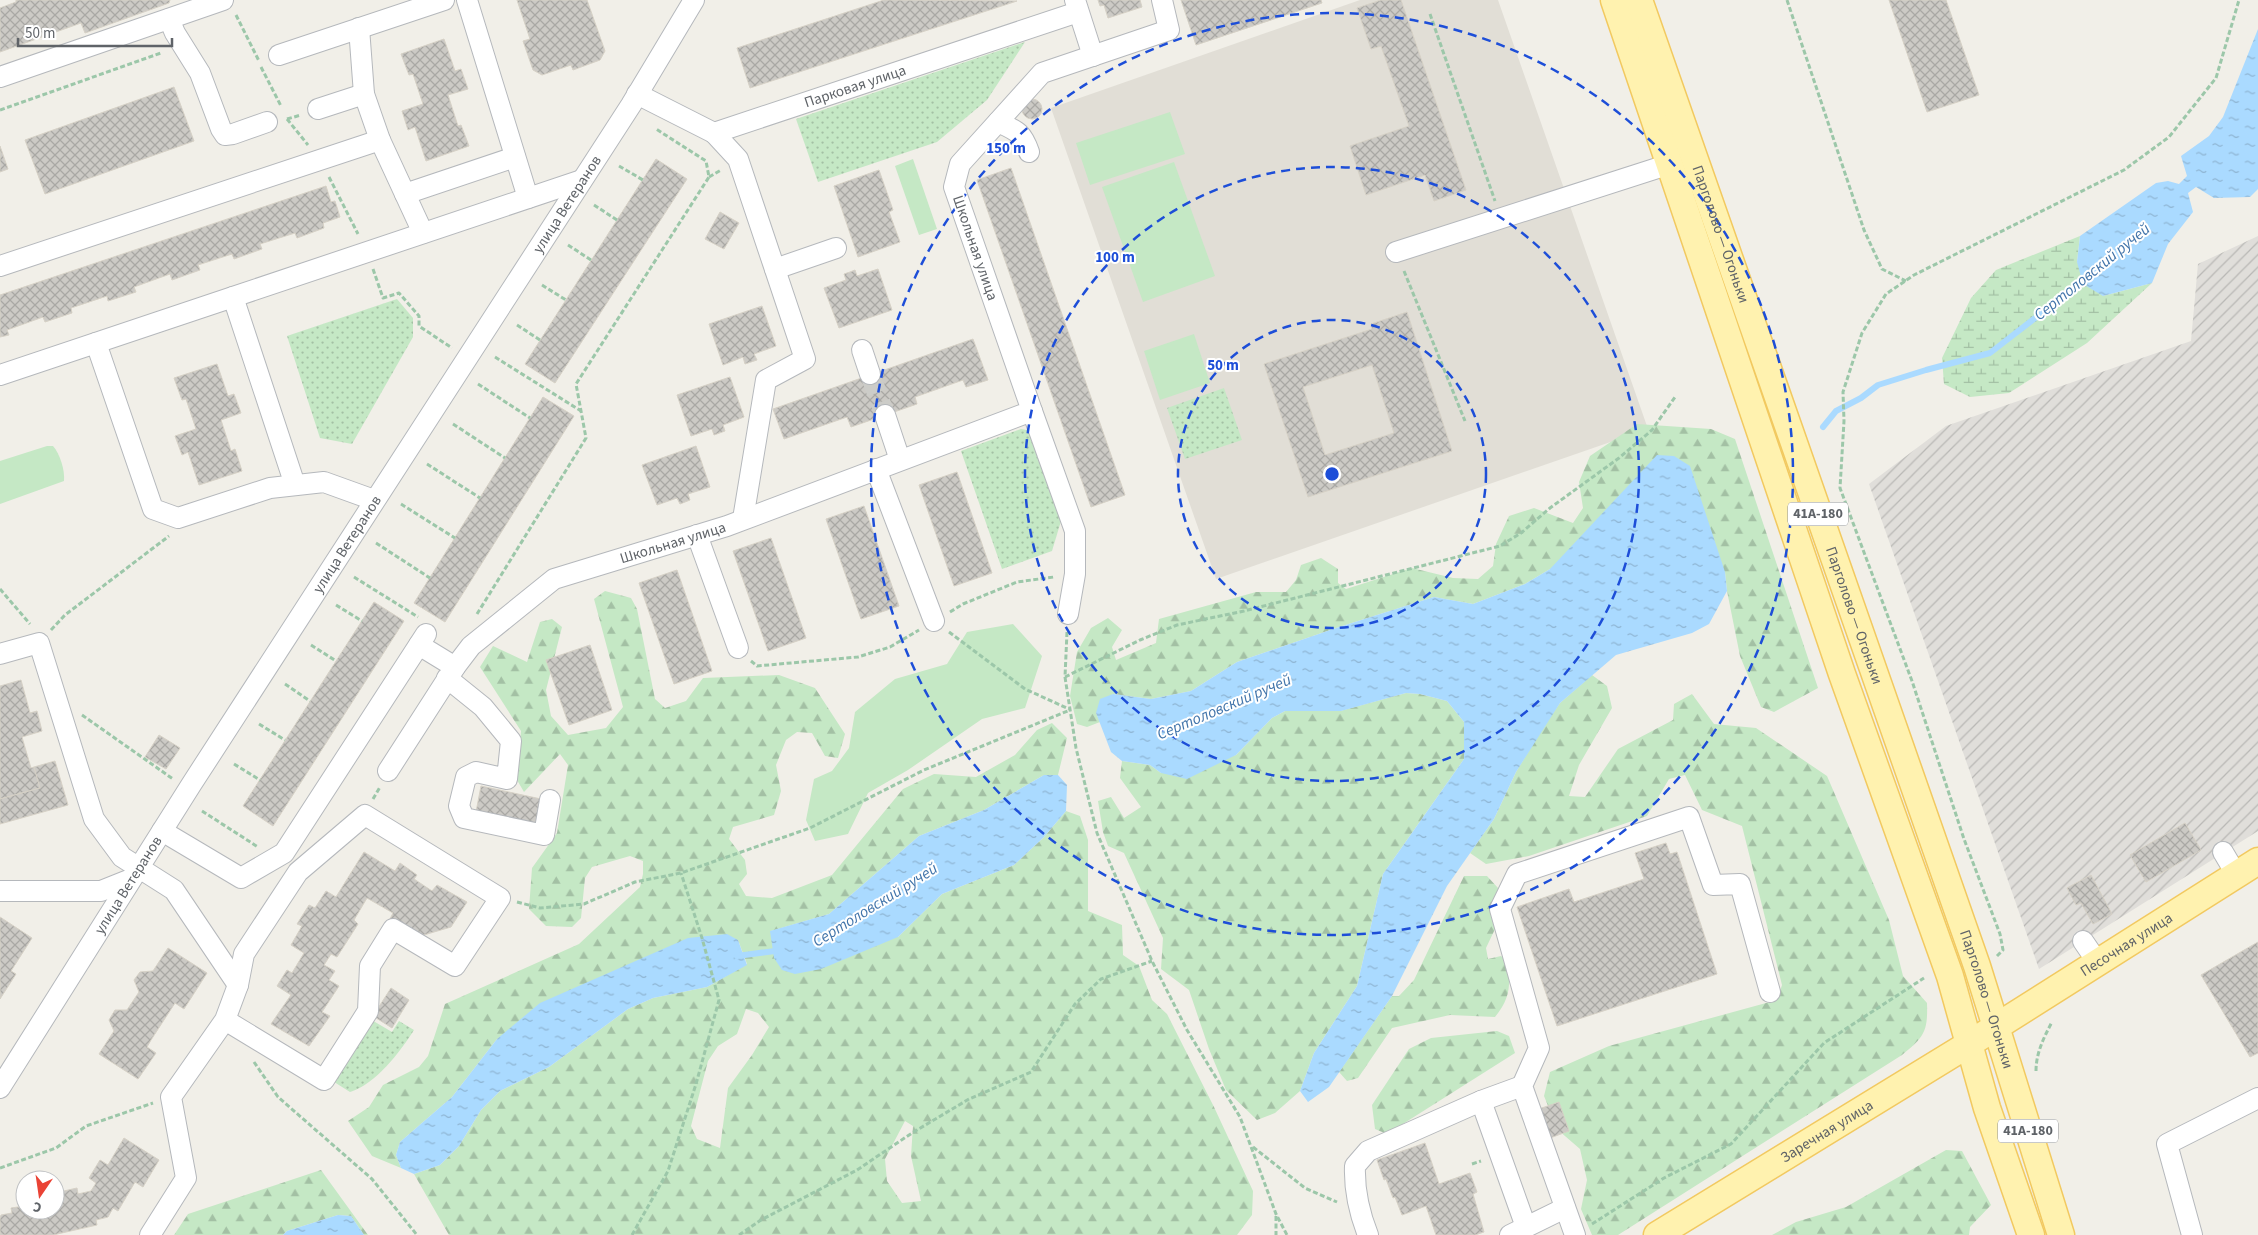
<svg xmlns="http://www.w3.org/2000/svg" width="2258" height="1235" font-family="'Source Sans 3',sans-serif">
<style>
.industrial{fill:url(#industrial-furrows)}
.education{fill:#e1ded6}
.grass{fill:#c5e8c5}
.forest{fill:url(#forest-firs);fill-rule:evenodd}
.wetland{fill:url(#wetland-marsh)}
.park{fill:url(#park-dots)}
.water{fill:url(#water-ripples)}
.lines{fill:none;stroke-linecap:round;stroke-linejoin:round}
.stream{stroke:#aadaff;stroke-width:6}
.building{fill:url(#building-cross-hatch);stroke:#d6d1c6;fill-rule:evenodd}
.minor-tunnel{stroke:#ccccc8;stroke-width:20;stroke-dasharray:20 10;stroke-linecap:butt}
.minor-casing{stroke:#b5b8bc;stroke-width:22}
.major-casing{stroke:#f2c960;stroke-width:29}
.path{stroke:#9cc7a9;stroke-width:3;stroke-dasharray:5 2.5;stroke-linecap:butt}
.minor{stroke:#fff;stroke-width:20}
.major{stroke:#fff2af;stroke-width:26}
.ring{fill:none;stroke:#1d4ed8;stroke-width:2.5;stroke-dasharray:9 6}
.labels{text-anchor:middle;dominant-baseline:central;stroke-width:4;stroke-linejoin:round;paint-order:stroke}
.shield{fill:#fff;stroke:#8f9295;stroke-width:1}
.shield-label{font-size:14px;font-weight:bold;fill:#5f6368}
.street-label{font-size:15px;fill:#5f6368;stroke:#fff}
.water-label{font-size:16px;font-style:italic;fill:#4174aa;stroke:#fff}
.centre{fill:#1d4ed8;stroke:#fff;stroke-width:2.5}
.ring-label{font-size:15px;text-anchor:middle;font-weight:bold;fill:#1d4ed8;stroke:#fff;stroke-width:4;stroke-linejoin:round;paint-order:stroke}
</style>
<defs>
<pattern id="industrial-furrows" width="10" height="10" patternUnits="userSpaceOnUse" patternTransform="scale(1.25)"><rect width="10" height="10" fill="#e0deda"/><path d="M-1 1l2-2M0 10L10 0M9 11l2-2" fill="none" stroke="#b9b8b5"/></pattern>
<pattern id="forest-firs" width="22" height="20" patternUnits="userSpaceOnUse" patternTransform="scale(1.25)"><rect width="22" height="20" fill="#c5e8c5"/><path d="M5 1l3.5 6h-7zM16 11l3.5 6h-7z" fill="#a3c0a4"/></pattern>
<pattern id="wetland-marsh" width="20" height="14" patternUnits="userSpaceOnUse" patternTransform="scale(1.25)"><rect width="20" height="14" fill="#c5e8c5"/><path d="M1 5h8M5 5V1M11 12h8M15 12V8" fill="none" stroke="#a3c0a4"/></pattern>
<pattern id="park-dots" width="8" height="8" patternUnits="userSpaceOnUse" patternTransform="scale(1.25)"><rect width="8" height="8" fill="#c5e8c5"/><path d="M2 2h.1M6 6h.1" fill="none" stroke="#a3c0a4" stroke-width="1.8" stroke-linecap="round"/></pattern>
<pattern id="water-ripples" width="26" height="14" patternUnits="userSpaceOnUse" patternTransform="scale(1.25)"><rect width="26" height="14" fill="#aadaff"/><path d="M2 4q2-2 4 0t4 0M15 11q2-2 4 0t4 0" fill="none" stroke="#8eb4d2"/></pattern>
<pattern id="building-cross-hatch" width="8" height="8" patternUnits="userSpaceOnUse" patternTransform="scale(1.25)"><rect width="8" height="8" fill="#cccac5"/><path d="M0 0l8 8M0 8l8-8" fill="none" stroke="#a9a8a4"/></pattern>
</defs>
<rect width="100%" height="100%" fill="#f1efe8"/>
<polygon class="industrial" points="2258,236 2258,831 2039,969 1869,484 1946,426 2191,341 2198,264"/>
<polygon class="education" points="1360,0 1498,0 1648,429 1216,579 1051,108"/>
<g class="grass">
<polygon points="1170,112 1185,154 1090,185 1076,143"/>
<polygon points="913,159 937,229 919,235 895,166"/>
<polygon points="1174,162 1215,276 1143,302 1102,187"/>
<polygon points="1194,334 1210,383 1160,400 1144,351"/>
<path d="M47,446H53C60,454 65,470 64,481L0,504V461Z"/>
<polygon points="1013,624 1042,656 1025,708 982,719 908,770 868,793 848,834 815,841 806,820 814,779 832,771 849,748 855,712 895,679 947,664 967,632"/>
</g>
<g class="forest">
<polygon points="1637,424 1711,429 1735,439 1818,688 1774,712 1761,707 1740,656 1727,591 1725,572 1550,569 1525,584 1473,604 1434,597 1339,627 1237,662 1191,691 1151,699 1113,694 1096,713 1100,722 1087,727 1077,724 1070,696 1077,652 1091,628 1108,618 1122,630 1112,647 1116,660 1156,643 1159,619 1256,592 1286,592 1296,580 1301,565 1321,558 1338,569 1338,583 1346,589 1412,568 1453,578 1478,579 1493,566 1496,544 1509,516 1534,508 1573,523 1583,508 1579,482 1590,456"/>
<path d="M605,591L631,598L637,609L655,699L665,708L686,701L703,678L779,675L815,688L845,734L838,758L825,756L812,733L797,732L786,740L776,765L781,791L774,815L733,827L729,839L745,860L747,874L739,884L746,896L772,898L832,875L903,789L934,774L976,777L1015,755L1037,730L1052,723L1067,738L1058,775H1044L984,810L919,836L829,914L771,931L898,937L942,894L1014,865L1044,837L1066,811L1080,816L1088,840V911L1122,925L1123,955L1139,966L1152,1000L1167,1014L1214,1107L1253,1191L1252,1215L1237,1235H449L414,1174L440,1165L459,1146L481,1110L500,1091L549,1067L628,1009L653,998L707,987L747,964L738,940L497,1039L452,1097L400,1142L396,1155L401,1168L372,1156L348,1121L369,1107L383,1085L419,1067L428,1056L445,1004L579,944L640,887L643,874V861L630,856L592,867L585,878L581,918L572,927L546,926L529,909L532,868L557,833L568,765L560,754L524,792L517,780L521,731L480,667L493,646L527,662L540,622L552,619L562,627L546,690L551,716L568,735L606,728L623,707L594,599ZM746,1009L758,1013L769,1027L752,1055L728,1088L720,1148L697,1139L691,1126L708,1061L718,1046L737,1034ZM905,1121L913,1126L911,1156L921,1201L902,1203L887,1181L885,1159Z"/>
<path d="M1592,675L1607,686L1612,708L1579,765L1569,796L1585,797L1618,749L1673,720L1674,704L1692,694L1714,724L1756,728L1827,776L1889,920L1903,976L1927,1003C1928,1032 1924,1037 1902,1055L1618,1235H1592L1581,1209L1587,1180L1580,1149L1558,1130L1544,1096L1550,1072L1609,1046L1777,1000L1782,985L1742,826L1702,810L1685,775L1669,779L1647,816L1529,856L1486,864L1470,853L1494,819L1516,772L1545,724L1560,703Z"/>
<polygon points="1406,693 1420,694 1447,701 1464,722 1464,759 1383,874 1357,986 1314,1053 1300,1091 1275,1113 1257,1120 1226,1090 1209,1049 1189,990 1161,969 1163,938 1124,853 1108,846 1103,832 1098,801 1111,797 1124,818 1141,807 1120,778 1122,761 1150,765 1161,773 1236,755 1272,718 1285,711 1340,711"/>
<path d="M1464,876H1487L1498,888L1496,927L1486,948L1488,959L1501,956L1508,962C1510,986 1511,997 1495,1017L1450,1015L1392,1028L1358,1078L1347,1081L1339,1072L1392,996H1399L1414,980Z"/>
<polygon points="1497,1031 1509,1036 1515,1053 1387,1134 1375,1129 1372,1105 1409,1049 1431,1038"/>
<polygon points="1946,1150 1962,1151 1991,1205 1970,1227 1969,1235 1772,1235 1796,1222 1846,1207"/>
<polygon points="321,1170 368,1235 364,1235 351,1216 338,1215 287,1231 283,1235 174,1235 188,1214"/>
</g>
<polygon class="wetland" points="2080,236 2077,262 2103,296 2152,283 2087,343 2009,393 1970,397 1944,384 1942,358 1971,298 1996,270"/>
<g class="park">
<polygon points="1025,42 987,100 937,142 818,182 796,119"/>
<polygon points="397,299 413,318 413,337 352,444 320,438 287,336"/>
<polygon points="1224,388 1242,440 1185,459 1167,408"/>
<polygon points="1021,429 1027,430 1030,434 1061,521 1052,551 1002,569 961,451"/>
<path d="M370,1019L392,1032L399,1021L414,1030C400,1052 376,1084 350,1092L331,1080Z"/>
</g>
<g class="water">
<polygon points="2258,29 2258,189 2250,197 2214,198 2196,187 2188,193 2193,212 2168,244 2152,283 2103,296 2083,284 2077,262 2080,236 2156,183 2168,181 2179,184 2187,176 2181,156 2209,136 2223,117"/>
<polygon points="1657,455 1674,456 1690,466 1725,572 1727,591 1709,624 1692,633 1616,655 1560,703 1516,772 1494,819 1447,886 1392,996 1329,1087 1308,1102 1300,1091 1314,1053 1357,986 1383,874 1464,759 1464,722 1447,701 1420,694 1406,693 1341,711 1285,711 1272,718 1236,755 1187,779 1161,773 1150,765 1122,761 1111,752 1096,713 1100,699 1113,694 1151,699 1191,691 1237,662 1339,627 1434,597 1473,604 1525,584 1550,569"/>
<polygon points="1044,775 1058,775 1067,785 1066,811 1044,837 1014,865 942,894 898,937 821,969 795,974 782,970 774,958 770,931 829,914 919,836 984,810"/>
<polygon points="727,934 738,940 747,965 707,987 653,998 628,1009 549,1067 500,1091 481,1110 459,1146 440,1165 414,1174 401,1168 396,1155 400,1142 452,1097 497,1039 540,1003 688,938"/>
<polygon points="338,1215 351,1216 364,1235 283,1235 287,1231"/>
</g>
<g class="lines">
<g class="stream">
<polyline points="1823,427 1836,411 1861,398 1878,385 1926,370 1990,353 2088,277"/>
<polyline points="737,956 782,950"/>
</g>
</g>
<g class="building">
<polygon points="16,0 170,0 169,3 85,33 81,23 0,52 0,8 16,2"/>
<polygon points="517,0 587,0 605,51 600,60 573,70 571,65 542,75 533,70 523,41 530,39"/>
<polygon points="884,0 1017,1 750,88 737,48"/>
<polygon points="1098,0 1140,0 1142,7 1108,18 1104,5 1100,6"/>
<polygon points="1181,0 1321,0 1322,3 1196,45"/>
<polygon points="1381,0 1401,0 1466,190 1434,201 1425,175 1366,195 1350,146 1409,126 1381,46 1371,49 1357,8"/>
<polygon points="1889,0 1946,0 1979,95 1927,112"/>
<polygon points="444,39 455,71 461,69 468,89 448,95 458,126 461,125 469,146 426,161 415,127 408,130 402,111 423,104 413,74 409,75 401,54"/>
<polygon points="174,87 194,141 45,194 25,140"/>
<circle cx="1032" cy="109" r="10"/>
<polygon points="0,146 8,169 0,172"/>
<polygon points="656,159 687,179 555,383 525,364"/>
<polygon points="1011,168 1125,495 1091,507 977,180"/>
<polygon points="879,170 893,210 889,212 900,242 858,257 834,186"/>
<polygon points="326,186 331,202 335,201 340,217 323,223 324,228 297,238 295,233 260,244 262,249 234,259 232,254 198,265 200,270 172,280 170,274 134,287 136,292 108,301 107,296 71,308 72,313 45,322 43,317 7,330 9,335 0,337 0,295"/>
<polygon points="720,212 739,223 724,249 705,239"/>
<polygon points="878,269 892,310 839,328 824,288 846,280 844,274 850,272 855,270 857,276"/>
<polygon points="762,306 776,346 754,354 757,360 745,364 743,357 723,365 709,324"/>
<path d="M1407,312L1452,451L1308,497L1264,364L1372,329L1371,324ZM1372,365L1394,433L1325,455L1303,387Z"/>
<polygon points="973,339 988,380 966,387 963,380 915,397 917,404 851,427 847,417 784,439 773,409"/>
<polygon points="217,364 228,396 234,394 241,413 221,420 231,451 235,449 242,471 199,485 188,452 182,455 175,436 196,429 186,399 182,400 174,378"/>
<polygon points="730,377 744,417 723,425 725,431 714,435 712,429 691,436 677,395"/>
<polygon points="543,397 574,416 445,622 414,603"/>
<polygon points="696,446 710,487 688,494 690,500 680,504 677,498 657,505 642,465"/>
<polygon points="957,472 992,573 954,586 919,485"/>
<polygon points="864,506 899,606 861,619 826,519"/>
<polygon points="771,538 806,638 768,651 733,551"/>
<polygon points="677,570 712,671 674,684 639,583"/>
<polygon points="374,602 404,621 273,826 243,806"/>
<polygon points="590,645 612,710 569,725 546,660"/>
<polygon points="21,680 30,713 37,711 42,731 22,737 31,768 34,767 40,788 0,799 0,686"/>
<polygon points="159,735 180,748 166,769 145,757"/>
<polygon points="55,761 68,805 0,824 0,799 40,788 34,767"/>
<polygon points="481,786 541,799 535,825 476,812"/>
<polygon points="2185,823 2201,850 2146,882 2130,855"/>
<polygon points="1666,843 1670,854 1677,852 1717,974 1557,1026 1517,907 1569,889 1574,902 1644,879 1635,853"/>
<polygon points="364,852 395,871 400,863 417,875 414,879 432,891 437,885 467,902 451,927 417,937 390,919 393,913 367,898 354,920 358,924 337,957 331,954 324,965 335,971 329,980 339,986 322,1012 330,1016 309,1046 271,1024 291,995 277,986 287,970 292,973 304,953 291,945 302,926 297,924 309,905 315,908 326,891 336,897"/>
<polygon points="2091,875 2112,914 2093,924 2081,903 2076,905 2067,888"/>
<polygon points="0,917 32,938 11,971 16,974 0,999"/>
<polygon points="2258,942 2258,1053 2250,1057 2201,975"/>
<polygon points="168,948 207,973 184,1009 175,1003 151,1040 147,1047 156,1053 138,1079 99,1054 114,1031 109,1020 115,1010 127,1010 139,992 134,980 140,972 153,971"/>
<polygon points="391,988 409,1000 392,1028 373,1016"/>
<polygon points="1559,1102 1569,1131 1550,1138 1539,1109"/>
<polygon points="124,1138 159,1160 143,1187 135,1182 118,1211 113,1208 108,1217 96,1220 97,1225 53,1235 0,1235 0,1218 1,1215 12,1213 11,1208 25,1206 25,1210 55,1210 55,1193 77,1188 78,1194 91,1191 96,1183 89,1178 100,1160 108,1165"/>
<polygon points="1425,1143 1439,1184 1470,1173 1477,1192 1473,1194 1484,1232 1475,1235 1436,1235 1426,1206 1402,1215 1395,1197 1393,1198 1386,1179 1384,1180 1377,1160"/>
</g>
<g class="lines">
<polyline class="minor-tunnel" points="870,374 885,415"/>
<g class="minor-casing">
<g id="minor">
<polyline points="467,0 528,198"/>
<polyline points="1075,0 1093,56"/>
<polyline points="169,19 175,33 200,73 221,129 225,135 233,134 267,122"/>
<polyline points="359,28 364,94 380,140 423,233"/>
<polyline points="279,55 444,0"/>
<polyline points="0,77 223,0"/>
<path id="s1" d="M637,94L714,133L1078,12"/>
<polyline points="318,109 364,94"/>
<path d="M998,122C1017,131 1022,132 1029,152"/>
<polyline points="714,133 738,159 805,359 766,380 743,519"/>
<polyline points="405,194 515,157"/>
<polyline points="1396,252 1670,164"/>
<polyline points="0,266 380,140"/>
<polyline points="775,269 836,248"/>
<polyline points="233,297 582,180"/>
<polyline points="96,343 153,509 178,518 270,488 324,482 374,500"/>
<polyline points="862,350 870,374"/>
<polyline points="0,375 233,297 295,485"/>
<polyline points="1032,411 1075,531 1075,574 1068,614"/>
<polyline points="885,415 900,460"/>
<polyline points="876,469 934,621"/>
<polyline points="697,535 738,648"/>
<polyline points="419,645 455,667"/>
<polyline points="0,654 39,643 94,819 122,857 174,890 238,985"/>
<polyline points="447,678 483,707 511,741 507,779 476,772 466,777 459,806 464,818 544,835 550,800"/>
<path id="s2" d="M388,771L455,667L471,646L554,579L727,526L1032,411L954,187L960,164L1042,73L1169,30L1162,0"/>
<polyline points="162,831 241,878 284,853 426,634"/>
<polyline points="2223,852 2236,874"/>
<polyline points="0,891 101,891 131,879"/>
<polyline points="2083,941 2098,963"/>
<path id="s3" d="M0,1088L191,785L631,105L694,0"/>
<polyline points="1481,1101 1526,1227"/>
<polyline points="150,1235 186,1178 171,1097 225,1020 238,985 244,954 298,872 365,815 500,898 455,966 393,929 370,966 368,1011 324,1080 225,1020"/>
<path d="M1368,1235C1359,1212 1354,1191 1355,1166L1368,1151L1481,1101L1522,1086"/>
<polyline points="1510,1235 1565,1208"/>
<polyline points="1575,1235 1522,1086 1539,1048 1500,909 1517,874 1689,817 1713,885 1740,884 1770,992"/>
<polyline points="2192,1235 2167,1144 2258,1098"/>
</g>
</g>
<g class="major-casing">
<g id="major">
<polyline points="1614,0 1842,674 1950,976 1987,1108 2031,1235"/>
<path id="s4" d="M1639,0L1977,966L2061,1235"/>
<path id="s5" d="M1657,1235L1969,1044L2258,861"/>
</g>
</g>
<g class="path">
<polyline points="1787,0 1864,230 1882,269 1906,281"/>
<polyline points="1430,14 1495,201"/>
<polyline points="236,15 259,61"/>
<polyline points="261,67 281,106"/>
<polyline points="0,110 161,53"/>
<polyline points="287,119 308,145"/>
<polyline points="287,119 301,115"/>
<polyline points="619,166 643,180"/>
<polyline points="329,177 358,234"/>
<polyline points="709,177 721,170"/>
<polyline points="594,205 617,220"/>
<polyline points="568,245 591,260"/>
<polyline points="373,269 383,298 399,293 419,316 419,326 452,348"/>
<polyline points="1404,271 1465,421"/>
<polyline points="542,285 566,300"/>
<polyline points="517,325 540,340"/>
<polyline points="495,357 581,411"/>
<polyline points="478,384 530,418"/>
<polyline points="453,424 505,458"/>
<polyline points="427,464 480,498"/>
<polyline points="401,504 455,538"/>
<polyline points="376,543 430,578"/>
<polyline points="354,577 418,617"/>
<polyline points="0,589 30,624"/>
<polyline points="336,605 362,621"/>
<polyline points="950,612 963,604 1017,582 1054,577"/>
<polyline points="477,614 586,438 576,384 709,177 706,161 656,129"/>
<polyline points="51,630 65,615 169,536"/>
<polyline points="949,632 1025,689 1069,709"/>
<polyline points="1067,632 1065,677 1076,748 1097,833 1152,961 1187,1030 1240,1117 1276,1214 1287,1235"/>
<polyline points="311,645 336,661"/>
<polyline points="751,661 757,666 858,657 890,647 919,630"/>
<polyline points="1065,677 1140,640 1177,625 1244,611 1500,546 1521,533 1550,508 1619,458 1652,430 1675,397"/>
<polyline points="285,684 310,701"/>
<polyline points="82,715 173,779"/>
<polyline points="259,724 285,740"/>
<polyline points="234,764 260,780"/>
<polyline points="373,799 380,787"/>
<polyline points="202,811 258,847"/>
<polyline points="517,902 540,908 584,904 635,882 681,873 810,828 924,770 1070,710"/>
<polyline points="1997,956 2003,950 2000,934 1964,839 1912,681 1840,488 1844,421 1843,392 1862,333 1886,294 1914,275 2124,170 2169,137 2216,78 2239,0"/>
<polyline points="254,1062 278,1097 372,1179 417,1235"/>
<path d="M2036,1071C2036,1053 2044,1037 2052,1022"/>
<polyline points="1253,1147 1305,1188 1337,1202"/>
<polyline points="1472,1164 1481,1161"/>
<polyline points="0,1168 56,1148 86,1126 153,1103"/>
<polyline points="1276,1216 1276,1235"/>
<polyline points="1592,1224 1664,1178 1731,1144 1824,1043 1924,978"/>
<polyline points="632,1235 668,1171 696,1084 719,1000 702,938 681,873"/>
<polyline points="739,1235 761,1220 857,1170 912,1133 969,1099 1031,1072 1075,1004 1101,979 1152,961"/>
</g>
<use href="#minor" class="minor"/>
<use href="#major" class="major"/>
</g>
<g class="ring">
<circle cx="1332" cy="474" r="154"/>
<circle cx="1332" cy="474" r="307"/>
<circle cx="1332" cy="474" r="461"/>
</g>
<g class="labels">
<g class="shield">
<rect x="1788" y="502.5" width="60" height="23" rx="4"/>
<rect x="1998" y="1119.5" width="60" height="23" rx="4"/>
</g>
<g class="shield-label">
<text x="1818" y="514">41А-180</text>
<text x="2028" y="1131">41А-180</text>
</g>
<g class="street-label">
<text stroke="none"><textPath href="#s1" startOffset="235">Парковая улица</textPath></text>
<text stroke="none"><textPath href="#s3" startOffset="1050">улица Ветеранов</textPath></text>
<text stroke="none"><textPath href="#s4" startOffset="248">Парголово — Огоньки</textPath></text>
<text transform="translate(975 248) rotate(71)">Школьная улица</text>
<text stroke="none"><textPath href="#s2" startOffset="381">Школьная улица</textPath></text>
<text stroke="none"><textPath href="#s3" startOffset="645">улица Ветеранов</textPath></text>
<text stroke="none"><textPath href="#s4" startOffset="652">Парголово — Огоньки</textPath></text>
<text stroke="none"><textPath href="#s3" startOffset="240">улица Ветеранов</textPath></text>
<text stroke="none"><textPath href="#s5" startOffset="552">Песочная улица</textPath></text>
<text stroke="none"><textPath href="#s4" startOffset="1058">Парголово — Огоньки</textPath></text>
<text stroke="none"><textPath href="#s5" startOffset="199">Заречная улица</textPath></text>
</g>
<g class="water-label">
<text transform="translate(2092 272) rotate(-39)">Сертоловский ручей</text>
<text transform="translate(1224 707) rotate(-23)">Сертоловский ручей</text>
<text transform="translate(875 905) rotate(-32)">Сертоловский ручей</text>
</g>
</g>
<circle cx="1332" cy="474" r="8" class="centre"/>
<g class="ring-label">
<text x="1006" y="153">150 m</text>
<text x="1115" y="262">100 m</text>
<text x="1223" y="370">50 m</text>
</g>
<g transform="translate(40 1195) rotate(193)"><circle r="24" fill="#ffffff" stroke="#bfc1c3"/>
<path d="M0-4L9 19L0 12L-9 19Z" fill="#ea4335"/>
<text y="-8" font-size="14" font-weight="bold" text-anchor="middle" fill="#5f6368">С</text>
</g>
<path d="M18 38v8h154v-8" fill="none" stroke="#5f6368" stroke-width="2.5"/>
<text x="25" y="38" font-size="15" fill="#5f6368" stroke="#ffffff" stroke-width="4" paint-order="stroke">50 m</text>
</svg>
